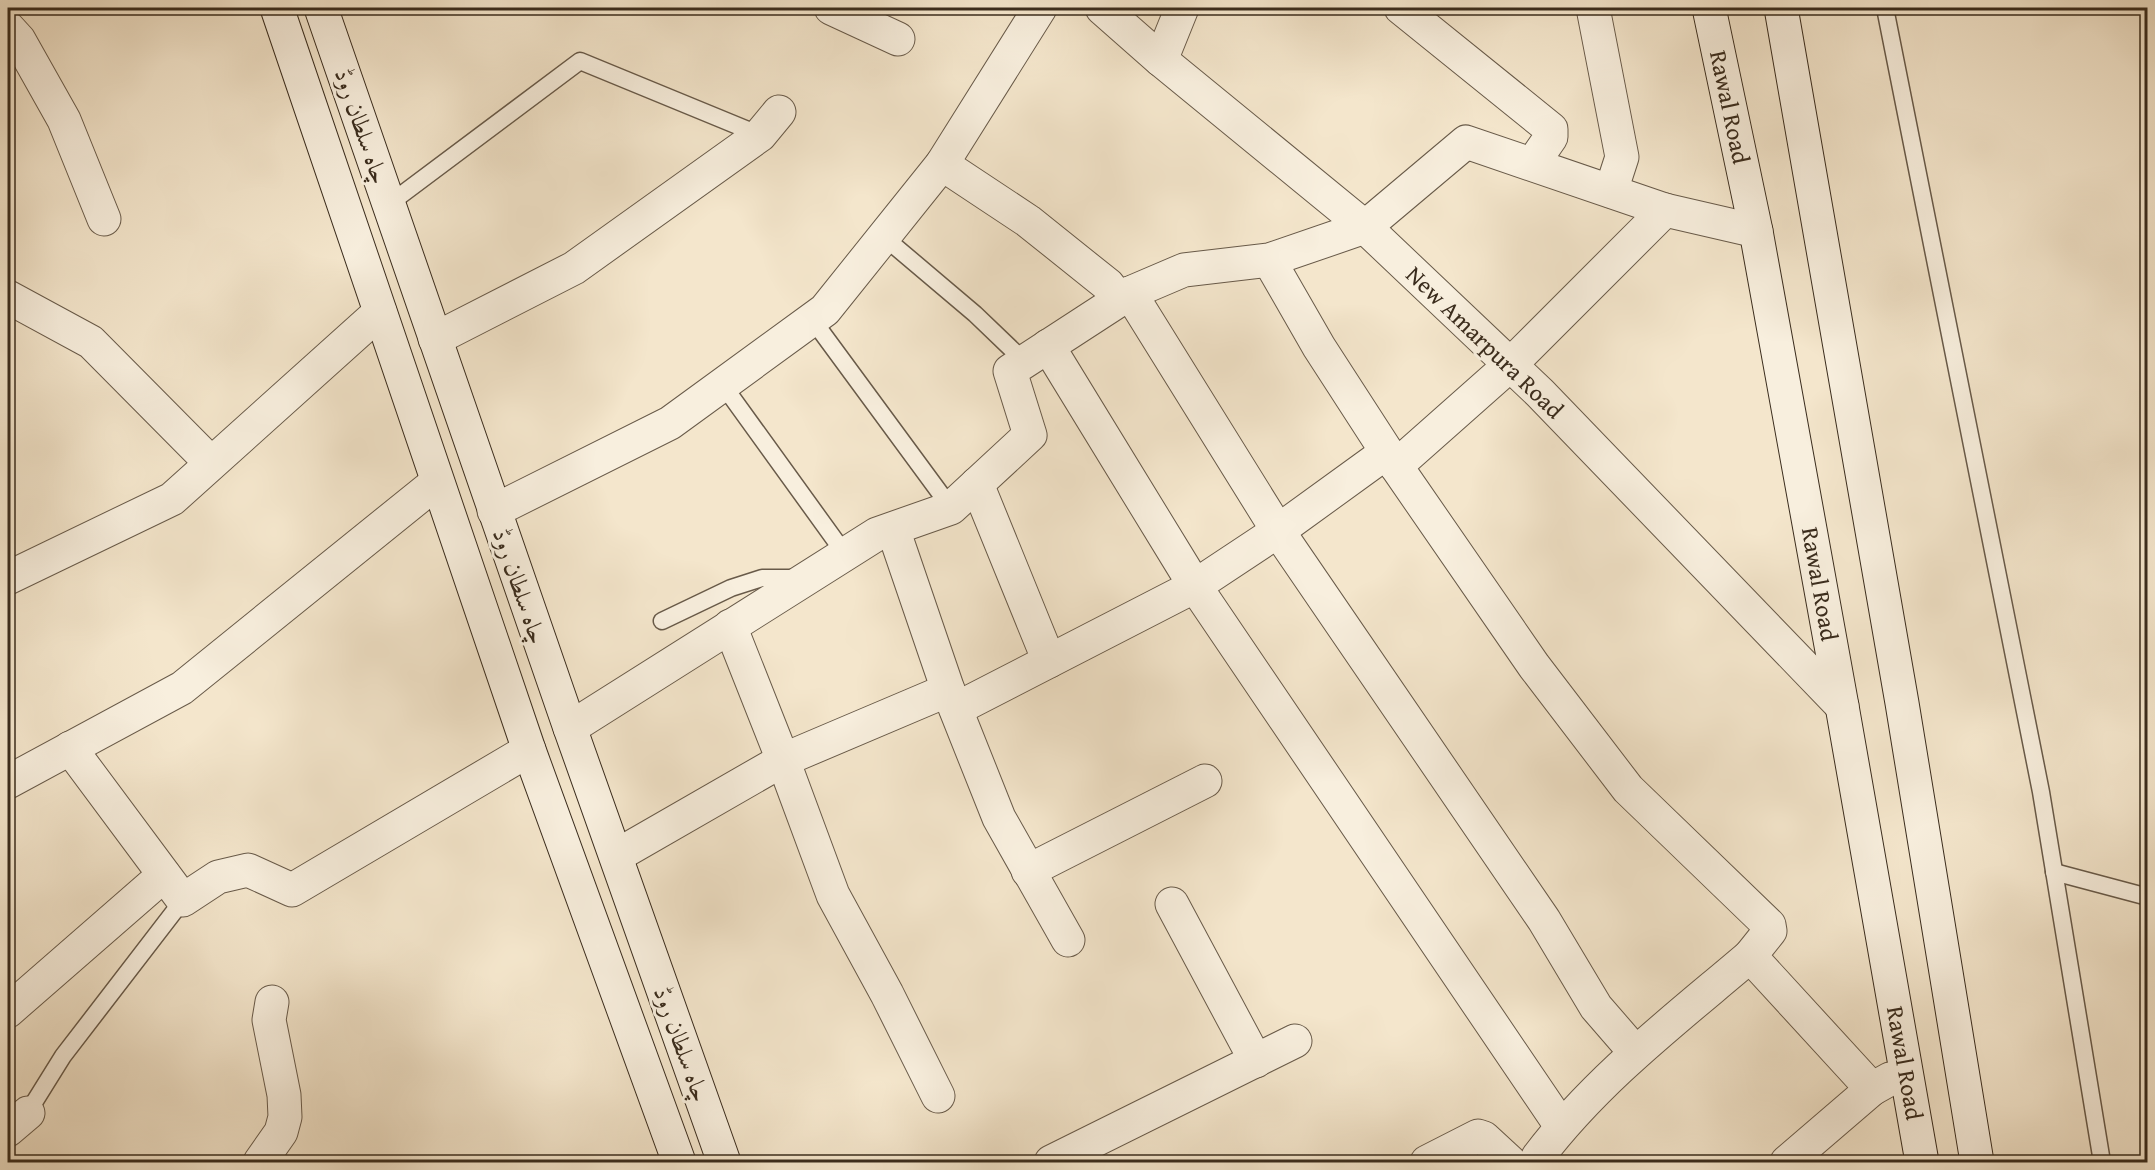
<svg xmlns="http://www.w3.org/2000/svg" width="2155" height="1170" font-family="'Gentium Book Plus',Amiri,serif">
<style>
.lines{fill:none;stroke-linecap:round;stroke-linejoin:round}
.service-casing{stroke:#685a49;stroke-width:19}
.minor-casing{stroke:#685a49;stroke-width:35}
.secondary-casing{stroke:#3a2c1d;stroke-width:35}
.service{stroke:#f8efde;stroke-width:16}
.minor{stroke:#f8efde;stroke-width:33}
.secondary{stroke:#f8efde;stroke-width:33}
.labels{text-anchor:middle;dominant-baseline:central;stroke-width:6;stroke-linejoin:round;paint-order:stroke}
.street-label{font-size:24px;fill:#3a2c1d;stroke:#f8efde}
</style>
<rect width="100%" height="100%" fill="#f4e6cc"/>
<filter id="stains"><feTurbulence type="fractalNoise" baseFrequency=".00333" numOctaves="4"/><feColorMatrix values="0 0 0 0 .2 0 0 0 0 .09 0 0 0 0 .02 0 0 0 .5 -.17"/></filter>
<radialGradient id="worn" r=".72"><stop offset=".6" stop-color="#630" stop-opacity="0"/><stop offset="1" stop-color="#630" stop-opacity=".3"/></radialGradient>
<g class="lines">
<g class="service-casing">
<g id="service">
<polyline points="1885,8 2041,792 2102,1162"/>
<polyline points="389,204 580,61 760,135"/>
<polyline points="884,237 975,314 1025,362"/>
<polyline points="812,319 951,508"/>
<polyline points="723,385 845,554"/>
<polyline points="662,621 731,588 762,578 799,578"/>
<polyline points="2054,872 2148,897"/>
<polyline points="25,1117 63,1056 183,900"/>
</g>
</g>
<g class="minor-casing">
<g id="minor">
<polyline points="831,8 898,39"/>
<polyline points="1102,8 1161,60 1365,227 1540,393 1842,706"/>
<polyline points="1401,8 1551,129 1551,137 1533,163"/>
<polyline points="1593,8 1622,157 1611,191"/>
<polyline points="8,28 19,40 64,120 104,219"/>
<polyline points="1161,60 1182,8"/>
<polyline points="942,164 1028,221 1108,285 1120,300"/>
<polyline points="1269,260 1319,347 1396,466 1534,666 1628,789 1769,925 1770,931 1750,956 1872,1089"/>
<polyline points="1130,293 1278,531 1544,920 1596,1007 1635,1052"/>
<polyline points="8,297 91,342 211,463"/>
<polyline points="435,339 574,268 760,135 779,112"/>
<polyline points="1048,346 1195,586 1561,1126"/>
<polyline points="1396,466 1510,365 1665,210"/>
<polyline points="977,484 1049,661"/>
<polyline points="494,511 670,423 825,310 942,164 1040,8"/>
<polyline points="893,529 948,690 999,818 1068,940"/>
<polyline points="8,578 172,499 380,312"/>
<polyline points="730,626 783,760 833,895 887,994 938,1096"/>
<polyline points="956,709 1195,586 1278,531 1387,452"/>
<polyline points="570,728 877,534 951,508 1030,435 1010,371 1130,293 1184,270 1269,260 1365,227 1466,142 1665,210 1756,231"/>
<polyline points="70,748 183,900 218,877 248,870 292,890 529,750"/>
<polyline points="8,782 182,688 437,482"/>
<polyline points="616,856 783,760 948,690"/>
<polyline points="1028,871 1205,781"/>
<polyline points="1172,904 1256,1061"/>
<polyline points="8,1011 164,875"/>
<polyline points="8,1130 28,1113"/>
<polyline points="260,1162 281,1132 285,1117 284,1095 269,1020 272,1002"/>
<polyline points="1051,1162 1295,1041"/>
<polyline points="1427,1162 1478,1136 1484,1138 1510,1162"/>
<path d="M1543,1162L1538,1157C1597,1079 1676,1019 1750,956"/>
<polyline points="1787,1162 1872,1089 1890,1079"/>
</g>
</g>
<g class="secondary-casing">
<g id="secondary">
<polyline points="277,8 529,750 679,1162"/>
<polyline points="321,8 570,728 724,1162"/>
<polyline points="1709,8 1756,231 1842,706 1922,1162"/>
<polyline points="1781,8 1902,703 1977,1162"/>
</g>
</g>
<use href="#service" class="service"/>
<use href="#minor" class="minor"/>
<use href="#secondary" class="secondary"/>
</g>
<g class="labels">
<g class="street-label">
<text transform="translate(1730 107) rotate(78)">Rawal Road</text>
<text transform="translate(362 126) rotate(71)">چاہ سلطان روڈ</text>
<text transform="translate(1485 342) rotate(44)">New Amarpura Road</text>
<text transform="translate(1820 584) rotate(80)">Rawal Road</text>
<text transform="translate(520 586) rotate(71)">چاہ سلطان روڈ</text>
<text transform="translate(682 1044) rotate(70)">چاہ سلطان روڈ</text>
<text transform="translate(1905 1063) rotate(80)">Rawal Road</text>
</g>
</g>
<rect width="2155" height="1170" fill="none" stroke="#f4e6cc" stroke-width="30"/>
<rect x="9" y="9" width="2137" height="1152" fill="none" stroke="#3a2c1d" stroke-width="3"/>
<rect x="15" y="15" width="2125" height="1140" fill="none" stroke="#3a2c1d" stroke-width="1.5"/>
<rect width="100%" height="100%" filter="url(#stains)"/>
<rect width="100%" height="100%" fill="url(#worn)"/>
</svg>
